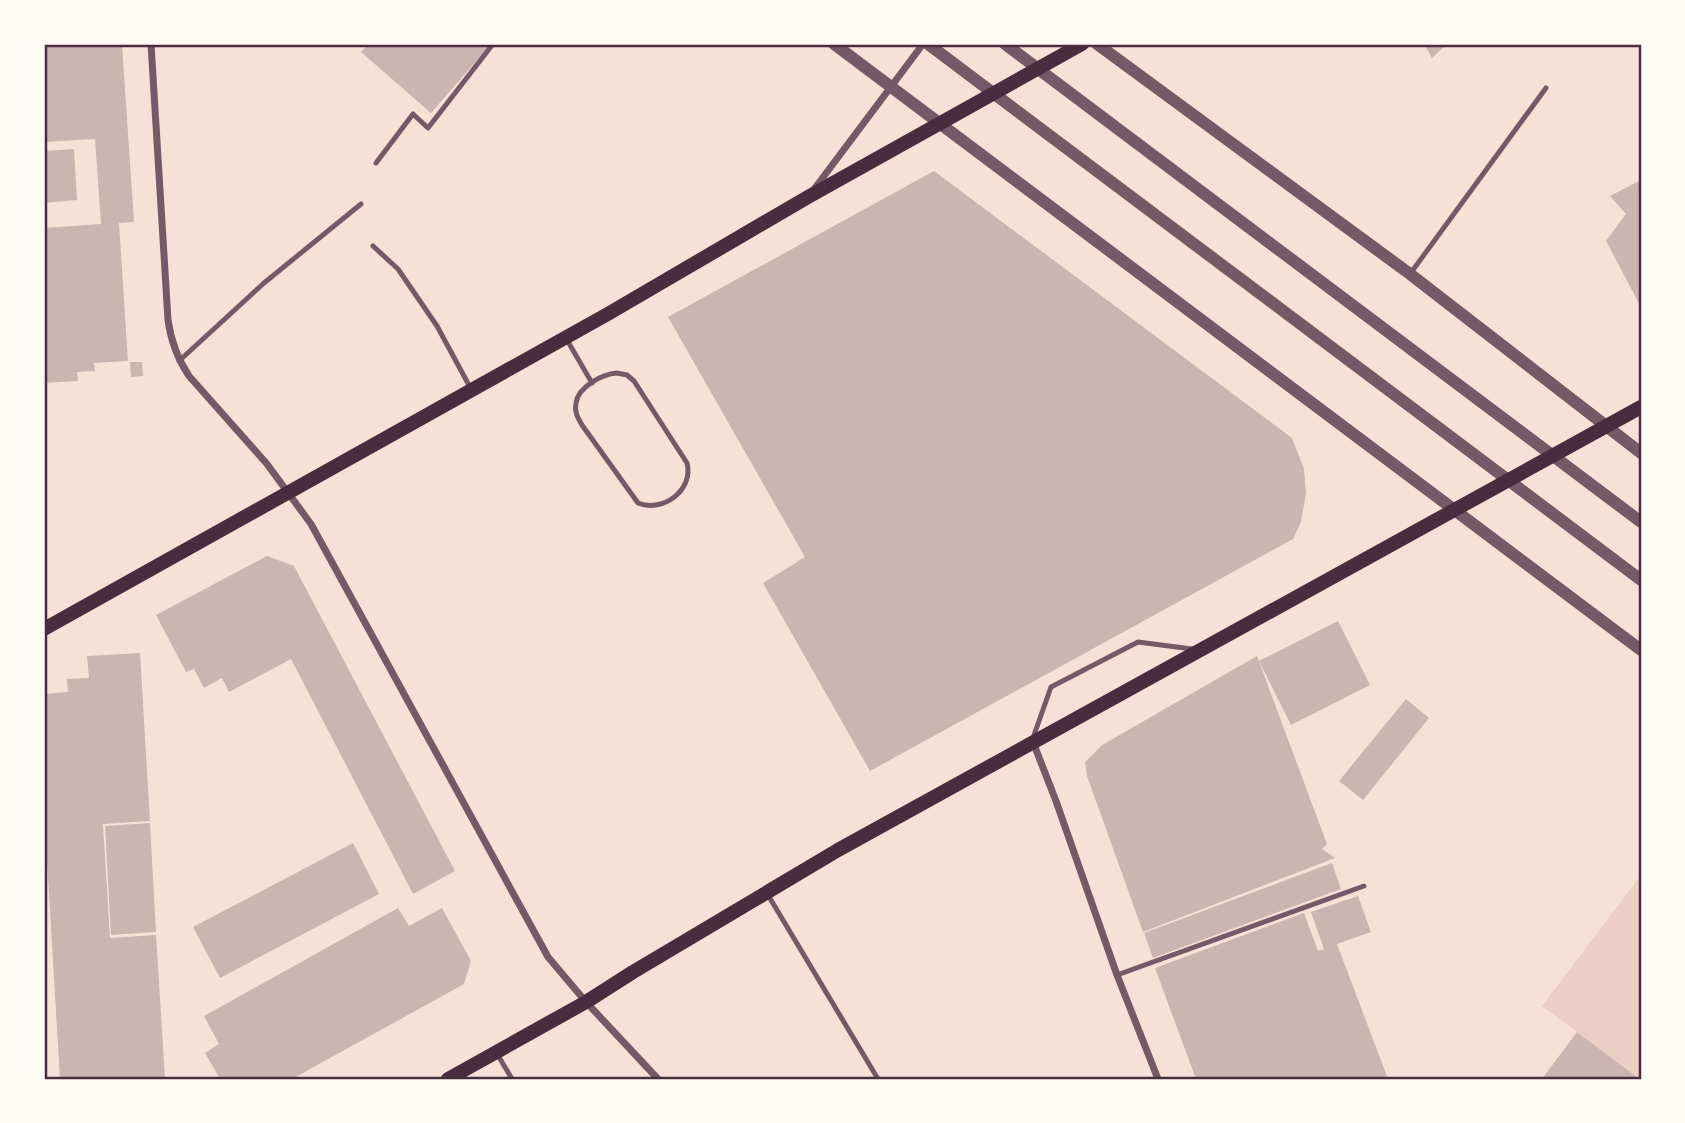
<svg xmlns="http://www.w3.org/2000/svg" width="1685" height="1123" font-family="Manrope,sans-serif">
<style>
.green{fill:#ebcfc5}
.building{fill:#ccb4b1}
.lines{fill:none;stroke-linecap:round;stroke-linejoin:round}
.service{stroke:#755966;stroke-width:5}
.minor{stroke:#755966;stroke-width:7}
.tertiary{stroke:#755966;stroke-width:12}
.secondary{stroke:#4a2c40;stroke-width:14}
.neatline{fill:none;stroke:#4a2c40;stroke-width:2.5}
</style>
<rect width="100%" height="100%" fill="#f7e1d7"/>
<polygon class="green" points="1641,875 1641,1079 1542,1006"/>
<g class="building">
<polygon points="44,44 122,44 134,222 119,223 128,361 94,363 95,371 77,372 78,381 44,383 44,228 101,224 95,139 44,142"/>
<polygon points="369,44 491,44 431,113 361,52"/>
<polygon points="1424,44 1447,44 1432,58"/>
<polygon points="74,149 77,200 44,203 44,151"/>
<polygon points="934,171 1292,438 1304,469 1306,493 1301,522 1293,539 870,771 763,583 805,557 668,317"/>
<polygon points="1641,180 1641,307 1606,241 1626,214 1610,196"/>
<polygon points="130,362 142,362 143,376 131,377"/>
<polygon points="267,556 294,566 455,871 413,894 291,659 229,692 222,678 204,688 194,669 186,672 156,615"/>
<polygon points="1338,621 1370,685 1291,725 1259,661"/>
<polygon points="140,653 150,821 103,824 110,938 156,935 165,1079 60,1079 44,809 44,694 68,692 67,679 89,678 87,656"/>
<polygon points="1257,656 1327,844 1322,849 1335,858 1143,932 1087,776 1085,762 1102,745"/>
<polygon points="1406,699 1429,718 1363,800 1339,781"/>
<polygon points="150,823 156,932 111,935 105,826"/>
<polygon points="353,843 379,894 220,978 193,927"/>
<polygon points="1332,863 1341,889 1153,958 1144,933"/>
<polygon points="1358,896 1371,932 1337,944 1388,1079 1196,1079 1155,968 1304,913 1318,951 1324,949 1311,912"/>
<polygon points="398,908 409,926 442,908 471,961 464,984 292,1079 220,1079 205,1053 219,1044 204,1016"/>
<polygon points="1577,1032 1640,1079 1542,1079"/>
</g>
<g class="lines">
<g class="service">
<polyline points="376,163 413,114 428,128 493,44"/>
<polyline points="373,246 398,269 437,326 471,389"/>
<polyline points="1410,274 1546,88"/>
<polyline points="567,340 592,383"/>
<polyline points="179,361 264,283 361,204"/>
<path d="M617,373L627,375L634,381L687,463C694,490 663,513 638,503L582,425C578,418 574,412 576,403C578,387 602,374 617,373Z"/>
<polyline points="1033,738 1051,687 1138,642 1192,649"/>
<polyline points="768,895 878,1079"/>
<polyline points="1117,975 1364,886"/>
<polyline points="496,1052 512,1079"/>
</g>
<g class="minor">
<path d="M151,44L168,320C171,342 177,358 189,376L267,464L311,524L548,957L586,1002L658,1079"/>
<polyline points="815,188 923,44"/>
<polyline points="1033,742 1056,801 1117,975 1158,1079"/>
</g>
<g class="tertiary">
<polyline points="834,44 1641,650"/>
<polyline points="928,44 1641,580"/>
<polyline points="1005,44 1641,522"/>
<polyline points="1097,44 1410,274 1641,453"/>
</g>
<g class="secondary">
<polyline points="44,629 606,315 808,197 1082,44"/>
<polyline points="448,1079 586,1002 633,972 838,850 1641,407"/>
</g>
</g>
<rect width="1685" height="1123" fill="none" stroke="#fffaf5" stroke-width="91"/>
<rect x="46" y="46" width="1594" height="1032" class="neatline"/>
</svg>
